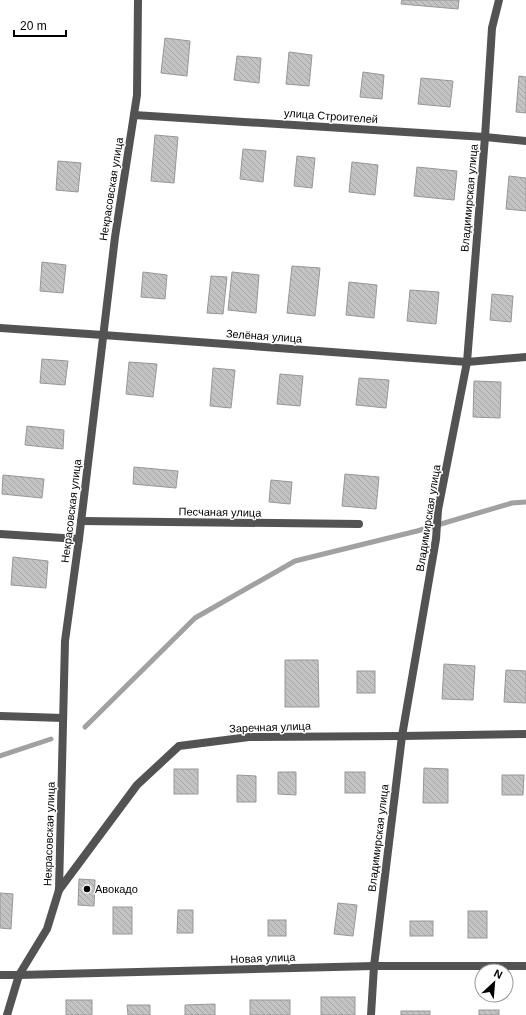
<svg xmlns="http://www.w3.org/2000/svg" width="526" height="1015" font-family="Arial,sans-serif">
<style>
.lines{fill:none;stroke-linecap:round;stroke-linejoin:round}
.stream{stroke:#a1a1a1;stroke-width:5}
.building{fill:url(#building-back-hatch);stroke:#979797}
.minor{stroke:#535353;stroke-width:8}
.tertiary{stroke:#535353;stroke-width:8}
.poi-dot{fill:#000;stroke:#fff;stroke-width:1.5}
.labels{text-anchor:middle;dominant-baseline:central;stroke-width:3;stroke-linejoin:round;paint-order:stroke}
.street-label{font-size:11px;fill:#000;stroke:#fff}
.poi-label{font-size:11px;fill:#000;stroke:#fff;text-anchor:start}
</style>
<defs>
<pattern id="building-back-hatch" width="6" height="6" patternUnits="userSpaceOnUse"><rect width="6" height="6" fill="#c3c3c3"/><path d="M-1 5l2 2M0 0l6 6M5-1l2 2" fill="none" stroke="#a6a6a6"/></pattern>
</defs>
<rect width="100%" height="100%" fill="#fff"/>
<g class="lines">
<g class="stream">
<polyline points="85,727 195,618 295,561 417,531 512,503 526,502"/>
<polyline points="0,756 51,739"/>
</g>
</g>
<g class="building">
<polygon points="402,0 459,0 458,9 401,4"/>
<polygon points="165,38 190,41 187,76 161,73"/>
<polygon points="289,52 312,55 309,86 286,84"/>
<polygon points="237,56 261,58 259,83 234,80"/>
<polygon points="363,72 384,75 382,99 360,97"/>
<polygon points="519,76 526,77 526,113 516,112"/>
<polygon points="421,78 453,81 450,107 418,104"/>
<polygon points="155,135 178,137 174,183 151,181"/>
<polygon points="243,149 266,151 263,182 240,179"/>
<polygon points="297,156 315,158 312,188 294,186"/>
<polygon points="58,161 81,163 78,192 56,190"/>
<polygon points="352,162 378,165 375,195 349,192"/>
<polygon points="417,167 457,171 454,200 414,196"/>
<polygon points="509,176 526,178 526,211 506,209"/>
<polygon points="42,262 66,265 63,293 40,291"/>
<polygon points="292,266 320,268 315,316 287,313"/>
<polygon points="143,272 167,275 165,299 141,297"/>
<polygon points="232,272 259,275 256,313 228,310"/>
<polygon points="211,276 227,277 223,314 207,313"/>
<polygon points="349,282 377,285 374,318 346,315"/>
<polygon points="410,290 439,292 436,324 407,321"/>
<polygon points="492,294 513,296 511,322 490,320"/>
<polygon points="42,359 68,361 65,385 40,383"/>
<polygon points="129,362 157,364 153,397 126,394"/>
<polygon points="213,368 235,370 231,408 210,406"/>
<polygon points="280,374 303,376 300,406 277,404"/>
<polygon points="359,378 389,380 386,408 356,405"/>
<polygon points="474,381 501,382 500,418 473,417"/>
<polygon points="27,426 64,430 63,449 25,445"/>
<polygon points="134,467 178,471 176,488 133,484"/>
<polygon points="345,474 379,477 376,509 342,506"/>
<polygon points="3,475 44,479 42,498 2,494"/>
<polygon points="271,480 292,482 290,504 269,502"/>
<polygon points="13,557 48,561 46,588 11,585"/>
<polygon points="285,660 318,660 319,707 285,707"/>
<polygon points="444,664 475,666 473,700 442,699"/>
<polygon points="506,670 526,671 526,703 504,702"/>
<rect x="357" y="671" width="18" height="22"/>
<polygon points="424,768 448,769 448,803 423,803"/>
<rect x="174" y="769" width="24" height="25"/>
<polygon points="278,772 296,772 296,795 278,794"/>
<rect x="345" y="772" width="20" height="21"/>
<polygon points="237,775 256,776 256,802 237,802"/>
<polygon points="502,775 524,775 523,795 502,795"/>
<polygon points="79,879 95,880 94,906 78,905"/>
<polygon points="0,893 13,894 11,929 0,928"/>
<polygon points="338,903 357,905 353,936 334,934"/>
<rect x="113" y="907" width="19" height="27"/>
<polygon points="178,910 193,910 193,933 177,933"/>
<rect x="468" y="911" width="19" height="27"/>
<rect x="268" y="920" width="18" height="16"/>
<rect x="410" y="921" width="23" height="15"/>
<rect x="321" y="997" width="34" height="18"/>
<rect x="66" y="1000" width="26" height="15"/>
<rect x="250" y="1000" width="40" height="15"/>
<polygon points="215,1004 215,1015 185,1015 185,1005"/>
<polygon points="127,1005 150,1005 150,1015 128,1015"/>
<rect x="479" y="1010" width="20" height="5"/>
<rect x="401" y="1011" width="29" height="4"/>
</g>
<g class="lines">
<g class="minor">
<polyline points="134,115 485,137 526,141"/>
<polyline points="0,328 103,335 467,362 526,357"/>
<polyline points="81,521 359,524"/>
<polyline points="0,534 79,539"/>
<polyline points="0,716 63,718"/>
<polyline points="59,890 137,785 179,746 249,737 402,736 526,734"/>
<polyline points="0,975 19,975 374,966 526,966"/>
<polyline points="371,1015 374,966 402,736 436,539 438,510 467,362 485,137 492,28 499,0"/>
</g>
<polyline class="tertiary" points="7,1015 19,975 47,929 59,890 65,641 79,539 115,237 137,95 138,0"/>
</g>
<circle class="poi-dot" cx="87" cy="889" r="4"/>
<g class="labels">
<g class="street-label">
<text transform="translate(331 116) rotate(4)">улица Строителей</text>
<text transform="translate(111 189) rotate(-81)">Некрасовская улица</text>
<text transform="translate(469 198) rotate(-85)">Владимирская улица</text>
<text transform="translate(264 336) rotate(4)">Зелёная улица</text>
<text transform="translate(71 511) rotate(-83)">Некрасовская улица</text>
<text transform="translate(220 512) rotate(1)">Песчаная улица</text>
<text transform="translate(428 518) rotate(-81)">Владимирская улица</text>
<text transform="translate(270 727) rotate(-2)">Заречная улица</text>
<text transform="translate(49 834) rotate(-88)">Некрасовская улица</text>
<text transform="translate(378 838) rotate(-83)">Владимирская улица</text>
<text transform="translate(263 958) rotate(-2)">Новая улица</text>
</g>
<g class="poi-label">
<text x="95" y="889">Авокадо</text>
</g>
</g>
<g transform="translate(494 983) rotate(26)"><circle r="19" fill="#ffffff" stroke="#999999"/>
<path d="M0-3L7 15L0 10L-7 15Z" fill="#000000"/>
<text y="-6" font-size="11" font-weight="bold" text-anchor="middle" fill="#000000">N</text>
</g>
<path d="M14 30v6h52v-6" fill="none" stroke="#000000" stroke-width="2"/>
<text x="20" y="30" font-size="12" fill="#000000" stroke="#ffffff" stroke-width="3" paint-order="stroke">20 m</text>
</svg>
